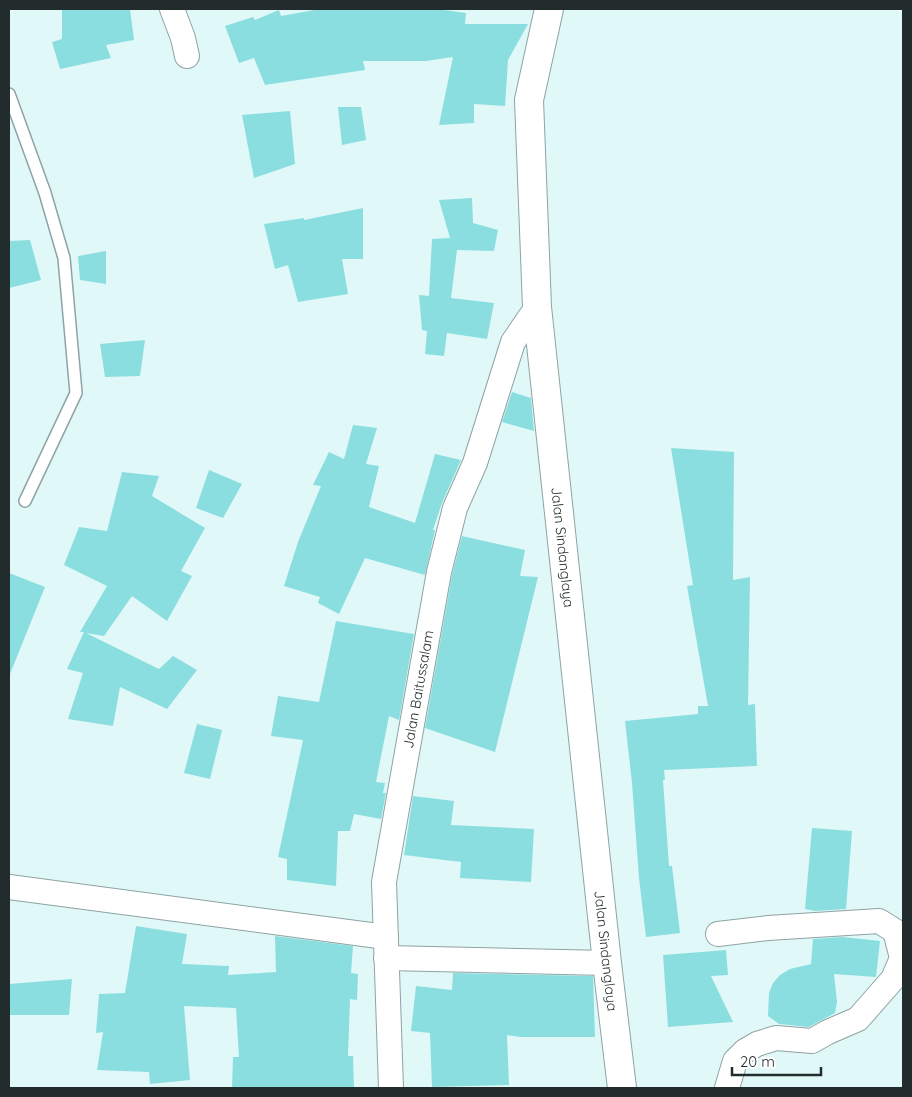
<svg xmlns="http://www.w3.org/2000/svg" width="912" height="1097" font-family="Quicksand,sans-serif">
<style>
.building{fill:#8bdedf}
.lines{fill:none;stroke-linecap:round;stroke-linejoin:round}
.lane-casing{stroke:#8ea3a3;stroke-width:14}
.street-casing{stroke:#8ea3a3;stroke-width:26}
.secondary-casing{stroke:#8ea3a3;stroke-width:30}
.lane{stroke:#fff;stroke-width:11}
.street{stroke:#fff;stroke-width:24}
.secondary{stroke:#fff;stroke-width:28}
.labels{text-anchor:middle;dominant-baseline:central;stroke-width:4;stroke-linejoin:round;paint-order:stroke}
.street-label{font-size:14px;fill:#232c2c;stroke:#fff}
</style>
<rect width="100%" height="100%" fill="#e1f8f8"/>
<g class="building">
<polygon points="62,9 130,9 134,40 106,45 111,58 60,69 52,42 62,39"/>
<polygon points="320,9 436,9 466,13 465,24 528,24 508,60 505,106 474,104 474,123 439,125 453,57 426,61 363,61 365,70 265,85 254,58 239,63 225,26 253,17 255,20 279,10 281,16"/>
<polygon points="338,107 361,107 366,140 342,145"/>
<polygon points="290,111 295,164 254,178 242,115"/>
<polygon points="472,198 473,223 498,230 494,251 457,250 451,298 494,303 487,339 447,333 444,356 425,354 427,331 422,330 419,295 429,296 432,239 450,238 439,200"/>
<polygon points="363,208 363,259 342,259 348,294 298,302 288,265 275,269 264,224 304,218 304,220"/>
<polygon points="30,240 41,280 9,288 9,241"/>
<polygon points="106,251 106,284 80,280 78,256"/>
<polygon points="145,340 140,376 105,377 100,344"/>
<polygon points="512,392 531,398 534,431 502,422"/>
<polygon points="353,425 377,428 366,464 379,466 369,507 415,523 435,454 461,460 442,503 433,530 435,530 425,575 365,558 339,614 318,603 320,597 284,586 298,542 321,486 313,485 329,452 344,459"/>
<polygon points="671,448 734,452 733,580 750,577 748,705 755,704 757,766 664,770 665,780 663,780 669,866 672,866 680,933 646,937 639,878 632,783 625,721 698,714 698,706 708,706 687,586 693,585"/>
<polygon points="209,470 242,484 223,518 196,508"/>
<polygon points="122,472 159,476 152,496 205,528 181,571 192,576 167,621 132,596 104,636 86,633 159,669 173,656 197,670 167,709 120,687 113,726 68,719 83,673 67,669 84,632 80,632 107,586 64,565 79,527 107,531"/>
<polygon points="462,536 525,550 520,576 538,577 495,752 425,728 452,575"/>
<polygon points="9,573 45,587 10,674 9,674"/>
<polygon points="336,621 414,634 399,720 389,716 376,782 385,783 383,793 386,793 381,819 354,814 350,831 338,831 336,886 287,880 287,859 278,857 303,740 271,736 278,696 319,702"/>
<polygon points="197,724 222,730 210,779 184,773"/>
<polygon points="413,796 454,801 451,825 534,829 531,882 460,878 461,862 404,855"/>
<polygon points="812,828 852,831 846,909 815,911 805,909"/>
<polygon points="136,926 187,934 182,964 229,966 228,975 276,972 275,936 353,946 351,973 358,974 357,1000 350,999 348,1056 353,1056 354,1088 232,1088 233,1057 239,1057 236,1008 184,1006 190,1080 150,1084 149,1072 97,1070 103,1032 96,1033 99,994 125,993"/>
<polygon points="843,937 880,941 876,977 834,974 837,1002 835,1013 809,1027 779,1024 768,1016 769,993 773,983 780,975 790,969 811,964 813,939"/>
<polygon points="726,950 728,975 711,976 733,1022 668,1027 663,955"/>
<polygon points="453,973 593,976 595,1037 521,1037 507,1035 509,1085 432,1087 430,1033 411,1031 416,986 452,990"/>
<polygon points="72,979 69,1015 9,1015 9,984"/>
</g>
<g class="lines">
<g class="lane-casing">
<polyline id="lane" points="9,94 45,193 64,258 76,393 25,501"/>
</g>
<g class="street-casing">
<g id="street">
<polyline points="172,9 183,38 187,56"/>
<polyline points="9,887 386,937"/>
<polyline points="718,934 768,928 879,921 895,931 902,958 893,979 858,1019 828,1032 812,1041 776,1038 757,1044 745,1051 735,1061 727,1088"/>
<polyline points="386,958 607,963"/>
<path id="s1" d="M391,1088L384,882L439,572L455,508L475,463L513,342L537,307"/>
</g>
</g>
<g class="secondary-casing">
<g id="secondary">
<path id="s2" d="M549,9L529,100L537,307L607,963L622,1088"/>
</g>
</g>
<use href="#lane" class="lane"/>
<use href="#street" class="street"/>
<use href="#secondary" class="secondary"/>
</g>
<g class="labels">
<g class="street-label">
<text stroke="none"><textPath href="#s2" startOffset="542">Jalan Sindanglaya</textPath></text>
<text stroke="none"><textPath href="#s1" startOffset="402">Jalan Baitussalam</textPath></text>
<text stroke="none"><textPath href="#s2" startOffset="948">Jalan Sindanglaya</textPath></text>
</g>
</g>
<rect width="912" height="1097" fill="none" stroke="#232c2c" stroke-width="20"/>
<path d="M732 1067v8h89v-8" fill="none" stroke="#232c2c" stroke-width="2.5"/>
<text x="740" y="1067" font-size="15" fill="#232c2c" stroke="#ffffff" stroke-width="4" paint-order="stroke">20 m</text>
</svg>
